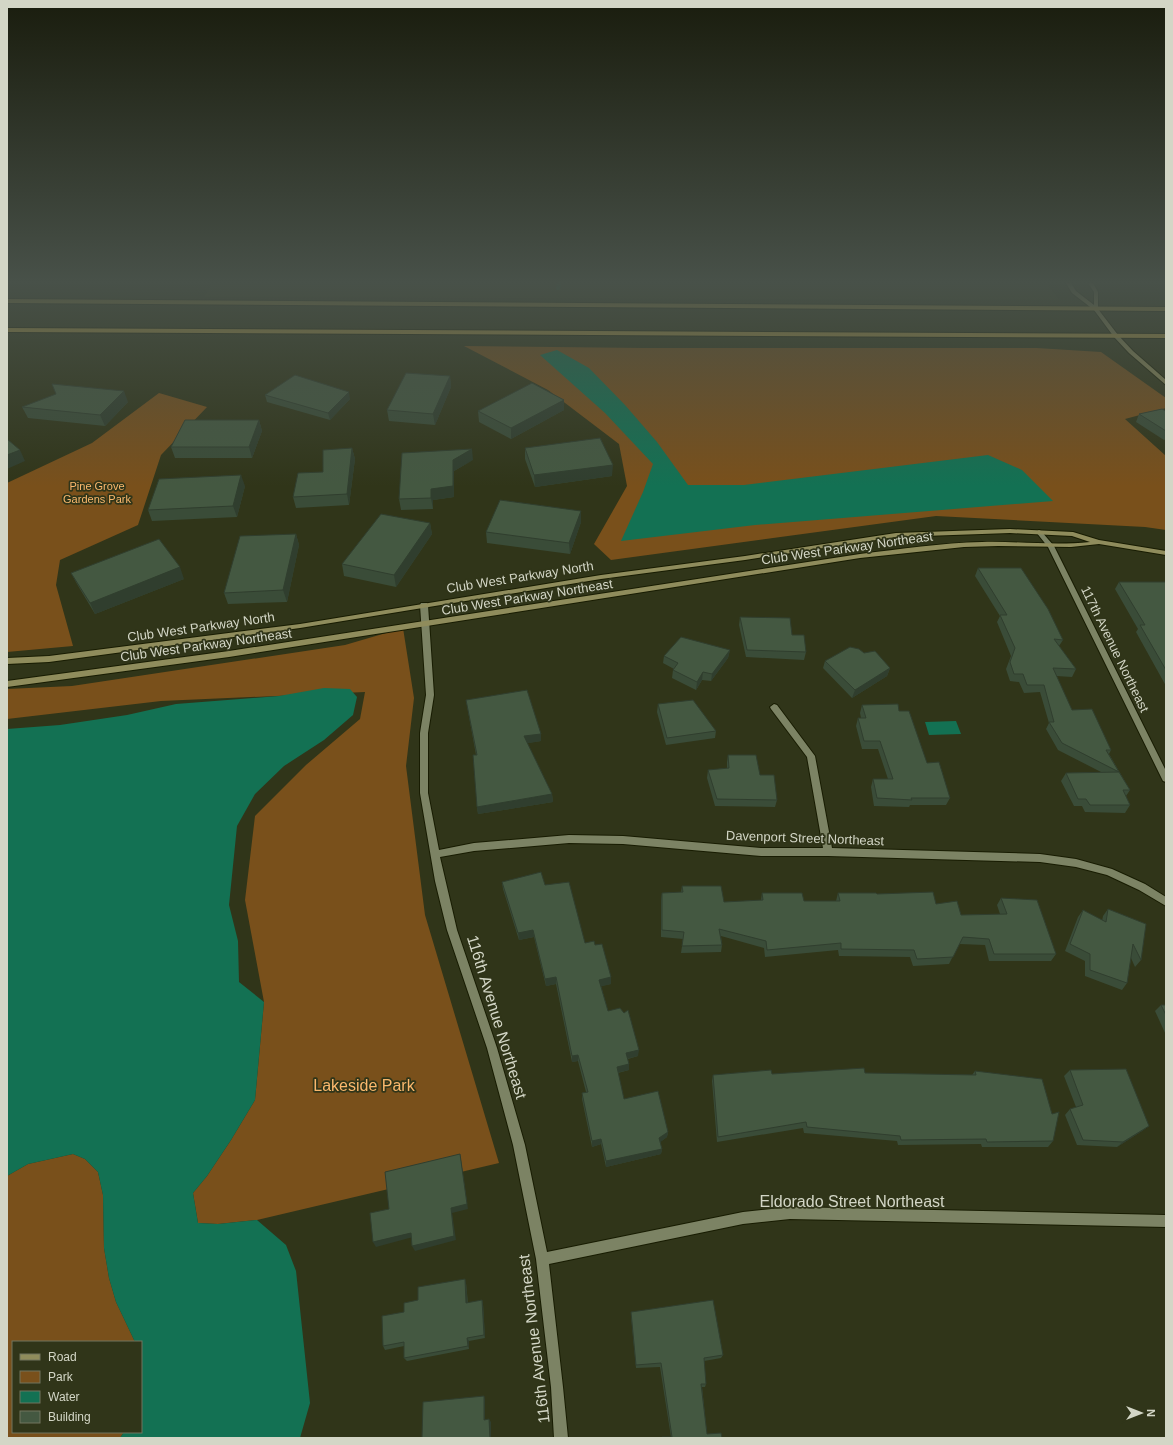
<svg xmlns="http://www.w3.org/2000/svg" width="1173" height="1445" font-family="Helvetica,sans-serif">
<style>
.built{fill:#393f1c}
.green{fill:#79501b}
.water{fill:#137153}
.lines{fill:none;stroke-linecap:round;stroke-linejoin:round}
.stream{stroke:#137153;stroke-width:4}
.street-casing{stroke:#181c02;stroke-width:2}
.secondary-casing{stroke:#181c02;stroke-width:2}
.highway-casing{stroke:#181c02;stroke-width:2}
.street{fill:#7c8364;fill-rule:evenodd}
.secondary{fill:#8f8c5c;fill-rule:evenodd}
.highway{fill:#bba149;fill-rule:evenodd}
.wall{fill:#3a4c38}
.shaded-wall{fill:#303e2e}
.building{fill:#445841;stroke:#303e2e}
.labels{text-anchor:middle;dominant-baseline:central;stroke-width:3.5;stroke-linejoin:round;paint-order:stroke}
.far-park-label{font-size:11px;fill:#fab86d;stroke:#303519}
.street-label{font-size:13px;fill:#d3d6c6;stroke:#303519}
.near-street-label{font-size:16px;fill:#d3d6c6;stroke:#303519}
.near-park-label{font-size:16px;fill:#fab86d;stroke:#303519}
</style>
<rect width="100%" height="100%" fill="#303519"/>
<polygon class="built" points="212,283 1047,283 1059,300 204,297"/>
<g class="green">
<polygon points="464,346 644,348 1037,348 1101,352 1166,398 1166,408 1125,419 1166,456 1166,530 1145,527 936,516 611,560 594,544 627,486 619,444 548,390"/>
<polygon points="159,393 207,407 161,455 138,525 60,560 56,585 73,646 7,652 7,483 92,443"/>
<polygon points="403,628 414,698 406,766 425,915 499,1163 257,1220 218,1224 198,1223 193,1193 207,1176 231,1140 255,1100 264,1002 245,900 255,816 306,765 360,719 365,692 161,701 7,719 7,689 72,686 345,645"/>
<polygon points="73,1154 85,1159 98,1172 103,1195 104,1248 109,1278 116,1302 135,1342 13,1342 13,1432 124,1432 120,1438 7,1438 7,1176 28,1164"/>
</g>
<g class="water">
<polygon points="557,350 589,368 625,405 657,442 688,485 744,485 988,455 1022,470 1053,501 755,525 621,541 643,492 653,464 605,413 540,355"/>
<polygon points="324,688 350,689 357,697 353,715 324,740 284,766 255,794 237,826 229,905 238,941 239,982 264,1002 255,1100 231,1140 207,1176 193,1193 198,1223 218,1224 257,1220 286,1245 296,1271 310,1403 300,1438 120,1438 124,1432 141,1432 141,1342 135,1342 116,1302 109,1278 104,1248 103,1195 98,1172 85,1159 73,1154 28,1164 7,1176 7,729 60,725 127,715 176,704 279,696"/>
<polygon points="956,721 961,734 929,735 925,722"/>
</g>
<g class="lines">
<polyline class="stream" points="558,288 559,283"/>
<g class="street-casing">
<g id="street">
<polygon points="1039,530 1041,531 1054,546 1166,771 1166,782 1163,781 1162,779 1048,547 1036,532"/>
<polygon points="421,603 427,603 428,605 434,695 428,733 428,793 439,850 474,843 569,835 623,836 761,848 823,848 807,757 771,709 770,707 774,704 777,705 815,756 832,848 1040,854 1076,859 1112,869 1145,884 1166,897 1166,906 1139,890 1107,875 1076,867 1040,862 828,856 761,856 623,844 569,843 474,851 440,857 457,930 497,1048 525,1145 547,1252 743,1212 790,1207 1166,1215 1166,1227 790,1219 743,1224 549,1264 563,1387 568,1438 554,1438 551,1387 536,1259 513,1145 487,1048 447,930 435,881 420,793 420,733 426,695 420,605"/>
</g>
</g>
<g class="secondary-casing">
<g id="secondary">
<polygon points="1066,283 1071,283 1076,291 1094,305 1094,292 1088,283 1093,283 1098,292 1098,309 1118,335 1133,351 1166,380 1166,385 1129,353 1114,337 1094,310 1072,293"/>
<path d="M1010,529L1073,532L1099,540L1166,551V555L1099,544L1071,547L998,546L964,547L860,558L229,657L7,687V681L229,651L860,554C901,549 941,543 982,542C1018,541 1054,546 1090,542L1072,536L1010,533L896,537L745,560L601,579L300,628L49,662L7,664V658L49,656L300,624L601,575L745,556L896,533Z"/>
</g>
</g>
<g class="highway-casing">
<g id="highway">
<polygon points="7,299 1166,307 1166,311 7,303"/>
<polygon points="7,328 1166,334 1166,338 7,332"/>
</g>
</g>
<use href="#street" class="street"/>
<use href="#secondary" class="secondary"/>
<use href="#highway" class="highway"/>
</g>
<g class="wall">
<polygon points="450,376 451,387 435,425 389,421 387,410"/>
<polygon points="265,395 350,399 330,420 267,402"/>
<polygon points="128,402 105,426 28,418 22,407"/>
<polygon points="564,410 511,439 479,422 478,411"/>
<polygon points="1166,411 1166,439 1164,440 1136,422 1139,414"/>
<polygon points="259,420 262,431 252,458 175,458 171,447"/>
<polygon points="352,448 355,459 349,505 296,508 293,497"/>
<polygon points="525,448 612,476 535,487 525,459"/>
<polygon points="473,460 454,471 454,497 433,500 433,509 401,510 399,499"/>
<polygon points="245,486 237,517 152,521 148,510"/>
<polygon points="581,522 570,554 487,543 486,532"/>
<polygon points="430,523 432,534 396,587 344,576 342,564"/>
<polygon points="296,534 299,545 287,602 228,604 224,593"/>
<polygon points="978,568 1063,640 1059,646 1076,669 1072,677 1056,676 1072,710 1111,750 1109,754 1130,790 1126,796 1130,805 1125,813 1085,812 1082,806 1074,806 1061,781 1066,773 1101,772 1058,750 1046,729 1049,723 1040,692 1024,693 1019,682 1010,681 1006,669 1011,656 997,622 1000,616 975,576"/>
<polygon points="71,573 184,579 95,614 77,584"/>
<polygon points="1119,582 1166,582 1166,686 1136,632 1138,629 1115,589"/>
<polygon points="740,617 792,635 806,652 804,660 746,657 739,625"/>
<polygon points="730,650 728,658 711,681 702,680 696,690 672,678 673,670 674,669 663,663 664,656"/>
<polygon points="864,653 890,668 887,676 852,698 823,668 825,661"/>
<polygon points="466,700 541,734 541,741 527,743 552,794 553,802 478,814 477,807 476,755"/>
<polygon points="658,704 716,731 715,738 666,745 657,712"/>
<polygon points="862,705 899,711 927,763 950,798 946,805 910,805 909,807 874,806 871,787 873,779 888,779 878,749 862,749 856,726 858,718 861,718 860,713"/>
<polygon points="728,755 760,775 777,800 775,807 715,806 707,778 708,770 727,768 727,762"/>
<polygon points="502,882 545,885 585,943 595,945 611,977 611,984 601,986 608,1011 638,1056 628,1059 629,1070 618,1073 624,1099 668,1132 667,1137 660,1142 662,1149 661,1154 606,1167 601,1144 592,1147 582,1099 582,1093 586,1092 578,1061 572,1062 556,984 546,986 534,937 519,940 503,889"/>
<polygon points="682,886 724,902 761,900 762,893 804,901 836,901 838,893 877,894 936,904 961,915 1000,914 997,905 1001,898 1056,954 1051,961 989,961 985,945 959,944 949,964 913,966 910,957 839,956 838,950 765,957 764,948 721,936 722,945 721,952 681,953 683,939 661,937 661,900 662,893 681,892"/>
<polygon points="1108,909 1146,924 1141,960 1135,967 1131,958 1127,983 1122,990 1085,976 1085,961 1065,951 1078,917 1083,910 1102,921 1103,916"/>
<polygon points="1161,1005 1166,1005 1166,1035 1155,1011"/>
<polygon points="1070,1070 1149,1126 1142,1131 1117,1147 1077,1145 1065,1115 1070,1109 1076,1107 1064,1076"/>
<polygon points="975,1071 1053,1141 1048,1147 982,1147 981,1144 898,1145 897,1141 804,1133 803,1128 717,1142 712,1081 713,1075 865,1073 972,1075"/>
<polygon points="466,1283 468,1303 482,1300 483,1304 485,1338 469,1341 469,1349 407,1361 404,1358 404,1346 385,1350 383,1346 418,1300"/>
<polygon points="631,1312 723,1355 721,1358 704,1361 706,1384 705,1387 702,1387 707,1434 722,1438 661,1438 662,1437 671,1437 660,1367 636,1368 631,1316"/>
</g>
<g class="shaded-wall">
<polygon points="450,376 451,387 435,425 433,414"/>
<polygon points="124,391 128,402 105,426 100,415"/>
<polygon points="349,392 350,399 330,420 328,413"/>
<polygon points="564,400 564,410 511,439 511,428"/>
<polygon points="259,420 262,431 252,458 249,447"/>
<polygon points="352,448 355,459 349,505 347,494"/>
<polygon points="472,449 473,460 454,471 454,497 433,500 433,509 431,498 431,489 453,460"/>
<polygon points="20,450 25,461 7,469 7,455"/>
<polygon points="613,465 612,476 535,487 534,475"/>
<polygon points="241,475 245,486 237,517 233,506"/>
<polygon points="581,511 581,522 570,554 569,543"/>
<polygon points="430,523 432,534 396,587 394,575"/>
<polygon points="296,534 299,545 287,602 283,590"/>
<polygon points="180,567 184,579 95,614 90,603"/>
<polygon points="730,650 728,658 711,681 712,674"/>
<polygon points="890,668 887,676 852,698 855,690"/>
<polygon points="703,672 702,680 696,690 697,682"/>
<polygon points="541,734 541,741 524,744 524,736"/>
<polygon points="552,794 553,802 478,814 477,807"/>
<polygon points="533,930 534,937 519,940 518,933"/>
<polygon points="556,977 556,984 546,986 545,979"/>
<polygon points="611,977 611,984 599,987 599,980"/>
<polygon points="639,1050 638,1056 626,1059 626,1053"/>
<polygon points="578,1055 578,1061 572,1062 572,1056"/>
<polygon points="629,1064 629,1070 616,1073 617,1067"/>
<polygon points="1149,1126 1142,1131 1117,1147 1123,1142"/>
<polygon points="668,1132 667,1137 658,1144 659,1138"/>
<polygon points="601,1139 601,1144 592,1147 592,1141"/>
<polygon points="662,1149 661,1154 606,1167 606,1161"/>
<polygon points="460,1154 461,1160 468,1209 452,1213 456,1240 415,1251 412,1246 451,1208"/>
<polygon points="411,1233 413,1237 376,1247 373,1242"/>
<polygon points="465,1279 466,1283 468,1307 466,1303"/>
<polygon points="482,1300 483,1304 485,1338 484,1335"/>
<polygon points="467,1338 469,1341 469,1349 468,1346"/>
<polygon points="484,1396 485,1399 485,1423 484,1420"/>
<polygon points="489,1419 491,1422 491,1438 490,1438"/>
</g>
<g class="building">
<polygon points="406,373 450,376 433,414 387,410"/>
<polygon points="295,375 349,392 328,413 265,395"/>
<polygon points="532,383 564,400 511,428 478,411"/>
<polygon points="52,384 124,391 100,415 22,407 56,394"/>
<polygon points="1162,409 1166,411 1166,431 1139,414"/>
<polygon points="185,420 259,420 249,447 171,447"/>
<polygon points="600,438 613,465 534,475 525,448"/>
<polygon points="7,439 20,450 7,455"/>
<polygon points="352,448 347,494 293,497 298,473 323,472 323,450"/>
<polygon points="472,449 453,460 453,486 431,489 431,498 399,499 402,453"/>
<polygon points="241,475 233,506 148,510 159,479"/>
<polygon points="500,500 581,511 569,543 486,532"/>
<polygon points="381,514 430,523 394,575 342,564"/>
<polygon points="296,534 283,590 224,593 240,536"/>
<polygon points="159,539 180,567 90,603 71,573"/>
<polygon points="978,568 1021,568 1048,609 1063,640 1054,639 1076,669 1053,668 1072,710 1092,709 1111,750 1106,750 1119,772 1062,743 1049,722 1054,722 1044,685 1027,685 1023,674 1014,674 1010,662 1015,648 1000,615 1007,615"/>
<polygon points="1119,582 1166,582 1166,670 1140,625 1145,625"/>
<polygon points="740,617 790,618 792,635 804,635 806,652 747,650"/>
<polygon points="681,637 730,650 712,674 703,672 697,682 673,670 678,663 664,656"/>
<polygon points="850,647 859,649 864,653 875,651 890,668 855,690 825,661"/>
<polygon points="527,690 541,734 524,736 552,794 477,807 473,755 477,755 466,700"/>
<polygon points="693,700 716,731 667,738 658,704"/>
<polygon points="898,704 899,711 909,711 927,763 939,762 950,798 911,798 912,800 877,798 873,779 893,779 880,741 864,741 858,718 866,718 862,705"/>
<polygon points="728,755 756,755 760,775 774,775 777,800 717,799 708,770 729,768"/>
<polygon points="1119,772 1130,790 1123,790 1130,805 1090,805 1086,799 1078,799 1066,773"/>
<polygon points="541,872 545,885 569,882 585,943 594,941 595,945 602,944 611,977 599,980 608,1011 620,1008 624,1013 628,1010 639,1050 626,1053 629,1064 617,1067 624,1099 658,1091 668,1132 659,1138 662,1149 606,1161 601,1139 592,1141 582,1093 588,1092 578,1055 572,1056 556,977 545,979 533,930 518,933 502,882"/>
<polygon points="682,886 721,886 724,902 763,900 762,893 802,893 804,901 840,901 838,893 876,893 877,894 933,892 936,904 957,901 961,915 1007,914 1001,898 1037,900 1056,954 994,954 989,939 963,937 953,957 917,959 914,950 841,949 841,943 767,950 766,941 719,929 722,945 682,946 684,932 662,930 662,893 683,892"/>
<polygon points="1108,909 1146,924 1141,960 1133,944 1127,983 1090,970 1090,954 1070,944 1083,910 1106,922"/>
<polygon points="1161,1005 1166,1005 1166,1015"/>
<polygon points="864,1068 865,1073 976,1075 975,1071 1042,1079 1052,1114 1059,1112 1053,1141 987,1142 986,1139 901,1140 900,1136 807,1127 806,1122 718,1137 713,1075 771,1070 772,1074"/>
<polygon points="1126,1069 1149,1126 1123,1142 1083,1140 1070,1109 1083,1105 1070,1070"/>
<polygon points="460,1154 467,1204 451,1208 454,1236 412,1246 411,1233 373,1242 370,1213 389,1209 385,1172"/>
<polygon points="465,1279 466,1303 482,1300 484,1335 467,1338 468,1346 404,1358 404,1342 383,1346 382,1316 404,1312 404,1303 418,1300 418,1287"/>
<polygon points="713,1300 723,1355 704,1358 706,1384 701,1384 707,1434 721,1433 722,1438 662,1438 662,1437 672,1437 661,1363 636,1365 631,1312"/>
<polygon points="484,1396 484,1420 489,1419 490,1438 422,1438 423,1402"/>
</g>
<linearGradient id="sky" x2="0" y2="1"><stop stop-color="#1a1d0e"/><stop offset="0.58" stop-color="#485149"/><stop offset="1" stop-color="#485149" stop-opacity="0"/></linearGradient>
<rect width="1173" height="486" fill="url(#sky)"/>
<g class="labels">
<g class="far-park-label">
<text x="97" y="486">Pine Grove<tspan x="97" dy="13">Gardens Park</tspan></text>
</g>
<g class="street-label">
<text transform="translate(847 548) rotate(-8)">Club West Parkway Northeast</text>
<text transform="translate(520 577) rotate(-9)">Club West Parkway North</text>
<text transform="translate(527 597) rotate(-9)">Club West Parkway Northeast</text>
<text transform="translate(201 627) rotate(-8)">Club West Parkway North</text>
<text transform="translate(206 645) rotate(-8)">Club West Parkway Northeast</text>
<text transform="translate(1115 649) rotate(64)">117th Avenue Northeast</text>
<text transform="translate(805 838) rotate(2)">Davenport Street Northeast</text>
</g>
<g class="near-street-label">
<text transform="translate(497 1017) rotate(73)">116th Avenue Northeast</text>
<text x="852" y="1201">Eldorado Street Northeast</text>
<text transform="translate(534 1339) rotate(-97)">116th Avenue Northeast</text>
</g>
<g class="near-park-label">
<text x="364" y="1085">Lakeside Park</text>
</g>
</g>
<rect width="1173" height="1445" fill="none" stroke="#d3d6c6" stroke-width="16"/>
<rect x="12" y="1341" width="130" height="92" fill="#303519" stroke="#71755e"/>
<rect x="20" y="1354" width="20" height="6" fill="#8f8c5c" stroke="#71755e"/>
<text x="48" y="1361" font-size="12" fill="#d3d6c6">Road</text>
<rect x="20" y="1371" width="20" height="12" fill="#79501b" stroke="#71755e"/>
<text x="48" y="1381" font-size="12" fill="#d3d6c6">Park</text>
<rect x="20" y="1391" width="20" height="12" fill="#137153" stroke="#71755e"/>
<text x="48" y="1401" font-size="12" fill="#d3d6c6">Water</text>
<rect x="20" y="1411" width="20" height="12" fill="#445841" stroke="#71755e"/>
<text x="48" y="1421" font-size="12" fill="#d3d6c6">Building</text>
<g transform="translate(1141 1413) rotate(90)" stroke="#303519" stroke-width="3" paint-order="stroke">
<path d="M0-3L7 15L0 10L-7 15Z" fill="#d3d6c6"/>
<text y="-6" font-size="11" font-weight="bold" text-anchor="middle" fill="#d3d6c6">N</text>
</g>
</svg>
